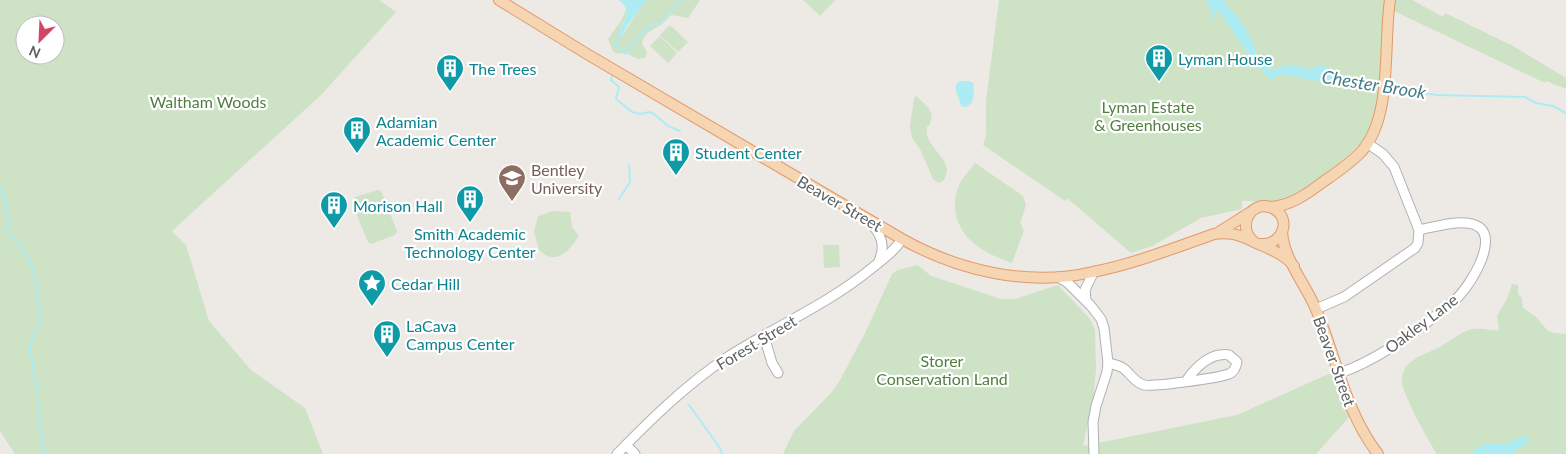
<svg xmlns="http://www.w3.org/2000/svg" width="1566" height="454" font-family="Lato,sans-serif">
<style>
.green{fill:#cee2c5;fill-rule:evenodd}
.water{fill:#aeecf4}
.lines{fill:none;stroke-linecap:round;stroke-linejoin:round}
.stream{stroke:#aeecf4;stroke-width:2}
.minor-casing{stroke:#aeb1b3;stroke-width:11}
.major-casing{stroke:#e09a6b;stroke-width:12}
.minor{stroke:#fff;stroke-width:9}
.major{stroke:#f5d5b2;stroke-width:10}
.labels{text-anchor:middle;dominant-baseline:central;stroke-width:4.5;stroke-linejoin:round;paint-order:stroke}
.culture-label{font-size:16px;fill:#0d838f;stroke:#fff;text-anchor:start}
.park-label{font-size:16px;fill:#517f40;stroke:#fff}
.education-label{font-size:16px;fill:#785e54;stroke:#fff;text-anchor:start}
.street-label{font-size:16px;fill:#5d6263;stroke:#fff}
.water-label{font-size:18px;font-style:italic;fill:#437d8b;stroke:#fff}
</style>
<rect width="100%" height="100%" fill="#ede9e5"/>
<g class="green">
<path d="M0,0H379L396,12L321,95L172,231L186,245L209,321L251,370L305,408L323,454H15L0,431ZM25,25H55V55H25Z"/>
<path d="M647,0H700L688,18L671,15C668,18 665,21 662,24C653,31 644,31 642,44L647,52L645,58L638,59L628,54L616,53L613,51L608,39L621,21L627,8L626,16L620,29L623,35C630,23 638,11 647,0Z"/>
<polygon points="803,0 835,0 820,16"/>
<path d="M999,0H1385L1378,96C1376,111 1371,127 1363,140C1351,157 1300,195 1280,200C1269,203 1254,201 1242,201V209L1201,218L1152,246L1131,253L1067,198L1065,201L983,145L986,135V101Z"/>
<polygon points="1396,0 1412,0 1443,17 1445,13 1513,46 1566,78 1566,89 1546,81 1545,83 1394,11"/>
<polygon points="670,25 688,42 678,52 660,35"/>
<polygon points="660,36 677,53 668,63 650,46"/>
<path d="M916,96L928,107L932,114L930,124L927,127C923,145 948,156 947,172C946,175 945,177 944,180L939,183L933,179L920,149L912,138L910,126L914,99Z"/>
<path d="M975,163L1023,196L1026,205L1020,223L1024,230L1012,263C987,254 963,243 956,215C954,205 955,194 959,185C963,177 970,170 975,163Z"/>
<polygon points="378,190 381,191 397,231 395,235 371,244 368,242 352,203 355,197"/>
<path d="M553,211L570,212L572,227L579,236C569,250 557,267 539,250L534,232L538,216Z"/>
<polygon points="823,245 839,245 840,267 824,268"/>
<polygon points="918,265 931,276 1001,299 1015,299 1058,285 1090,319 1095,330 1096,369 1094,393 1083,446 1237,415 1333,372 1350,416 1316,454 783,454 794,431 832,392 839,382 865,333 892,274 898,270"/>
<path d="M1512,284L1518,285V294L1522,298L1523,308L1535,316L1548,331L1554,333L1566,334V454H1437C1430,444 1402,393 1402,382C1401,378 1403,371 1406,367C1413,357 1428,353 1438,348C1449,342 1460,332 1472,329C1481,327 1490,331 1499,330L1497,316L1507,299Z"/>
</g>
<g class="water">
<path d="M619,0H647C641,7 635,16 629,23C625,28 625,33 620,37L618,34C623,20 634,12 619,0Z"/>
<path d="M1205,0H1223C1233,12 1245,25 1251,38C1255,47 1257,56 1262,64C1264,66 1269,69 1272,69C1279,70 1283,64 1291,65C1302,66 1310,73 1320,65C1329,67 1334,72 1342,75C1353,79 1364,77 1372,87L1351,81H1318L1280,74L1272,80L1270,79L1259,68L1239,41L1230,27L1226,23L1222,14L1215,11L1213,20L1212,19L1209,5Z"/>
<path d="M964,81H970L974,84C973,94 976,103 966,107L961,106L955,87L958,82Z"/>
<path d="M1523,436L1527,437L1529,441C1524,447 1517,446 1514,454H1472L1473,451L1485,444H1502L1511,442Z"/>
</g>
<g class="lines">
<g class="stream">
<polyline points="619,36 614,45 620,48 626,54 641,34 651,26 660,23 669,14 673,11 676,4 682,0"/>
<polyline points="612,76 611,80 619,87 616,99 632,112 640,114 649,112 654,114 668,126 680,131"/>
<polyline points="1371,86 1381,87"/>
<polyline points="1388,88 1437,95 1525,97 1536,103 1553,106 1566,113"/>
<path d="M0,188L3,196L6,199L5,210L8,216L7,231C18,243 28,256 33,271C35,277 35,284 38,290L36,293L40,307L38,315L40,320C38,328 32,335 31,343C30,346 33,371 34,376C35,383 39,388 38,395"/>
<polyline points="619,199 630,182 629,165"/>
<polyline points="38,402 38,420 43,436 43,454"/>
<polyline points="689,405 720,448 722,454"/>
</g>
<g class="minor-casing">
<g id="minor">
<path d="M869,222C881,233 886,245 879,261"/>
<polyline points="1058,277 1068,283 1091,306 1101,319 1104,328 1108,363 1107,372 1096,406 1093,422 1094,454"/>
<polyline points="1086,300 1085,290 1093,273"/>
<polyline points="1316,309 1344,297 1415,248 1418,243 1419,230 1394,167 1383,154 1367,143"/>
<polyline points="764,336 772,363 778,373"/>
<path d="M1108,363C1113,364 1118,365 1123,368C1130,373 1135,383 1144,385C1154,387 1218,378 1229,374C1234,372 1236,367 1237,362L1229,355C1211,352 1196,367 1186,381"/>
<path d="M1340,373C1378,360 1424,326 1455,300C1469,288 1505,232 1472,224C1455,220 1435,227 1419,230"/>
<polyline points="626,445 635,454"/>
<path d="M617,454C651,419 686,385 726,358C774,327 827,305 872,268C883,259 895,251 902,239"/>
</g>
</g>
<g class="major-casing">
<g id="major">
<path d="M499,0L587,54L902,239C959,271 1028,287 1093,272C1134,264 1174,248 1214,234C1231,231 1242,236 1256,243C1270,249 1284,254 1294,266"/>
<path d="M1268,207C1289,207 1307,194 1323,182C1336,173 1351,163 1362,151C1393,115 1383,46 1390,0"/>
<path d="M1282,231C1283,258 1304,282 1315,307C1336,355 1345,412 1378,454"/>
<polyline points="1219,232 1249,213"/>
<path d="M1252,240C1237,225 1252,199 1272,208C1293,217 1283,246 1261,244"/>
</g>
</g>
<use href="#minor" class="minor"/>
<use href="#major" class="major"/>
</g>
<defs>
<g id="building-pin" transform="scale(1.4375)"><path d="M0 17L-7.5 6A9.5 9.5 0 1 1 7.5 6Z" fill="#0f9aa8" stroke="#fff"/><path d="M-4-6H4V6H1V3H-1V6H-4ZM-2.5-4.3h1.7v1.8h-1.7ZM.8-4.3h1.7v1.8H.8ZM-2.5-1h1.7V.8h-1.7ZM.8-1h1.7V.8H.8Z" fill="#fff"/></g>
<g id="university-pin" transform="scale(1.4375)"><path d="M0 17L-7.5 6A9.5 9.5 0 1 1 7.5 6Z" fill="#8d6e63" stroke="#fff"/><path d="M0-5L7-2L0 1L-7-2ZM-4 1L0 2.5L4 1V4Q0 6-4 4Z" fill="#fff"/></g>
<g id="sight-pin" transform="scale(1.4375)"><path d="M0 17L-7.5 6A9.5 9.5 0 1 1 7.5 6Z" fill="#0f9aa8" stroke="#fff"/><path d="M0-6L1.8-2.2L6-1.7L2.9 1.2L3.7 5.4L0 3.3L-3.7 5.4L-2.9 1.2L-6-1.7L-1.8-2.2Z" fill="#fff"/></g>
</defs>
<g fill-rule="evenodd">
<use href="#building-pin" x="1159" y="58"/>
<use href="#building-pin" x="450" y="68"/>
<use href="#building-pin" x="357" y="130"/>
<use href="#building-pin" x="676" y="152"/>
<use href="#university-pin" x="512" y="178"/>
<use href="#building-pin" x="470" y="199"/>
<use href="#building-pin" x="334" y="205"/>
<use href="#sight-pin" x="372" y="283"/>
<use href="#building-pin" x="387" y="334"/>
</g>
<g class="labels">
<g class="culture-label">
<text x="1178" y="58">Lyman House</text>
<text x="469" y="68">The Trees</text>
<text x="376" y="121">Adamian<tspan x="376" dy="18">Academic Center</tspan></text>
<text x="695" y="152">Student Center</text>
<text x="353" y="205">Morison Hall</text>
<text x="470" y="233" text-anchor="middle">Smith Academic<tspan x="470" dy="18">Technology Center</tspan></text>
<text x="391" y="283">Cedar Hill</text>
<text x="406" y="325">LaCava<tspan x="406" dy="18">Campus Center</tspan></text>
</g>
<g class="park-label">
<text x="208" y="101">Waltham Woods</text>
<text x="1148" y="106">Lyman Estate<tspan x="1148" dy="18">&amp; Greenhouses</tspan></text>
<text x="942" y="360">Storer<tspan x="942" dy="18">Conservation Land</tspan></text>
</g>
<g class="education-label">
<text x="531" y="169">Bentley<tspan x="531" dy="18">University</tspan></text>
</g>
<g class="street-label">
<text transform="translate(840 203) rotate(30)">Beaver Street</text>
<text transform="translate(1421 323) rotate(-37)">Oakley Lane</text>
<text transform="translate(756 342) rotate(-31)">Forest Street</text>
<text transform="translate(1335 361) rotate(70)">Beaver Street</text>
</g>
<g class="water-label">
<text transform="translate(1374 84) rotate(9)">Chester Brook</text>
</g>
</g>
<g transform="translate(40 40) rotate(204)"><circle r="24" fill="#ffffff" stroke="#bec0c1"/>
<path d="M0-4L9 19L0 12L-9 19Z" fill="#d34567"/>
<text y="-8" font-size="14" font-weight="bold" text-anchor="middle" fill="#5d6263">N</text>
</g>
</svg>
